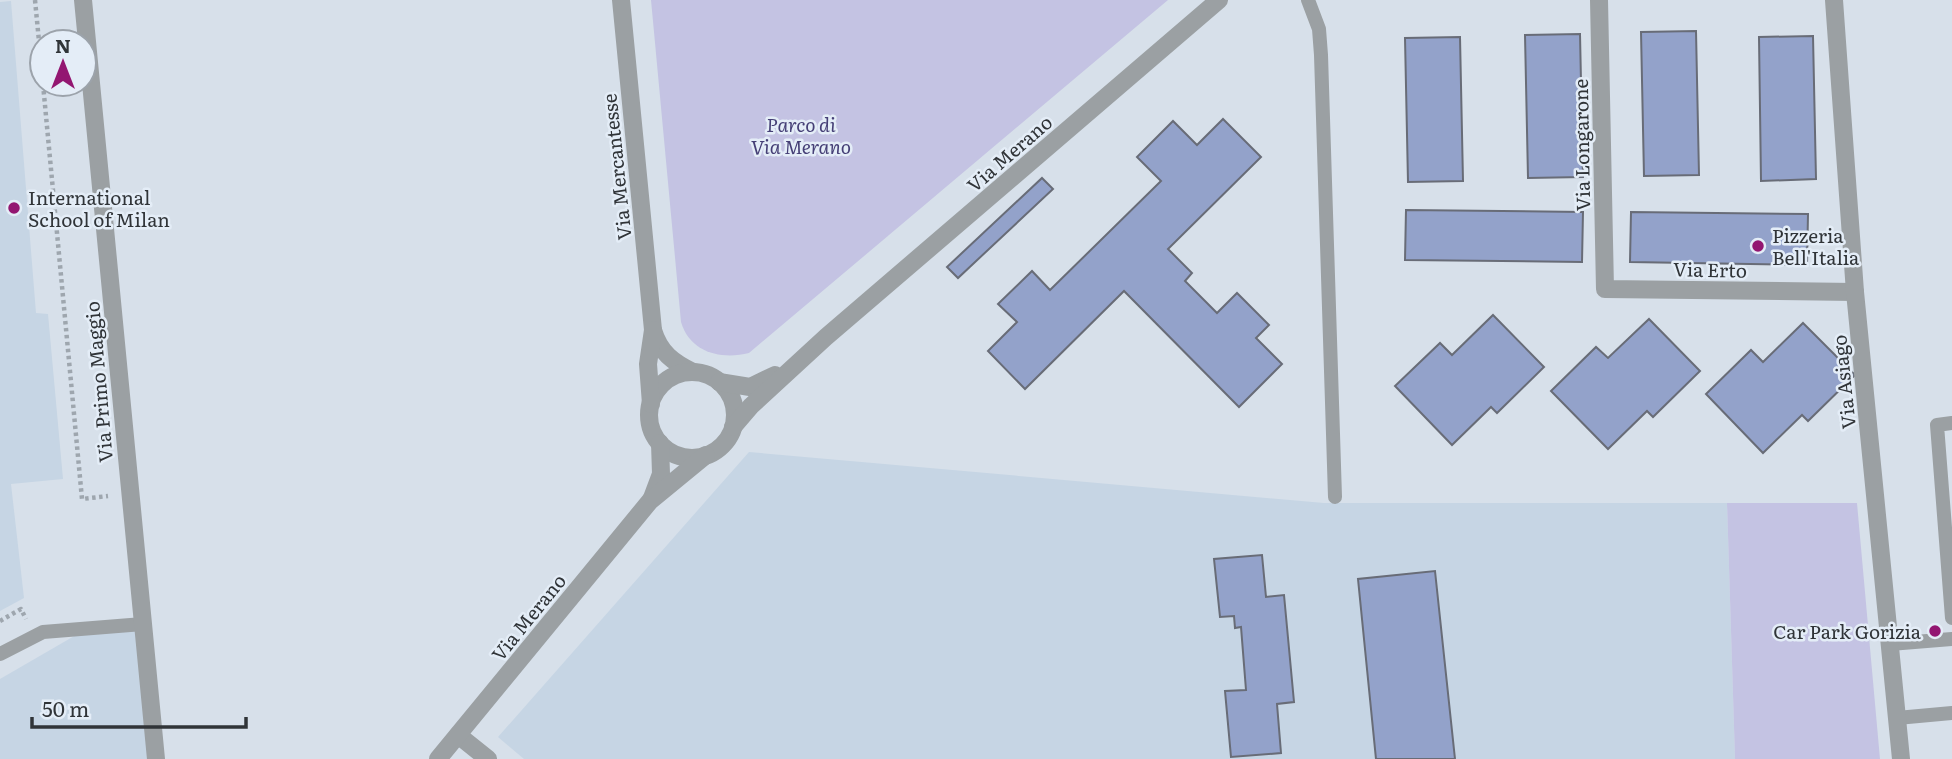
<svg xmlns="http://www.w3.org/2000/svg" width="1952" height="759" font-family="Literata,serif">
<style>
.built{fill:#c6d5e4}
.green{fill:#c4c3e3}
.building{fill:#93a2ca;stroke:#686c77;stroke-width:2}
.lines{fill:none;stroke-linecap:round;stroke-linejoin:round}
.path{stroke:#9ea6ae;stroke-width:4.5;stroke-dasharray:3.5 3.5;stroke-linecap:butt}
.lane{stroke:#9ba0a3;stroke-width:14}
.street{stroke:#9ba0a3;stroke-width:18}
.poi-dot{fill:#931671;stroke:#e4edf7;stroke-width:2.5}
.labels{text-anchor:middle;dominant-baseline:central;stroke-width:5;stroke-linejoin:round;paint-order:stroke}
.park-label{font-size:19px;font-style:italic;fill:#453f76;stroke:#e4edf7}
.street-label{font-size:19px;fill:#303438;stroke:#e4edf7}
.poi-label{font-size:19px;fill:#303438;stroke:#e4edf7;text-anchor:start}
</style>
<rect width="100%" height="100%" fill="#d7e0ea"/>
<g class="built">
<polygon points="11,1 36,313 48,314 63,479 11,484 24,598 0,611 0,2"/>
<polygon points="749,452 1324,503 1727,503 1735,759 524,759 498,737"/>
<polygon points="139,629 152,759 0,759 0,679 76,635"/>
</g>
<g class="green">
<path d="M651,0H1168L749,353C722,360 690,353 681,322Z"/>
<polygon points="1727,503 1857,503 1880,759 1735,759"/>
</g>
<g class="building">
<polygon points="1696,31 1699,175 1644,176 1641,32"/>
<polygon points="1580,34 1583,177 1528,178 1525,35"/>
<polygon points="1813,36 1816,179 1761,181 1759,37"/>
<polygon points="1460,37 1463,181 1408,182 1405,38"/>
<polygon points="1223,119 1261,157 1168,249 1192,273 1185,281 1217,313 1237,293 1269,325 1256,338 1282,364 1239,407 1124,291 1025,389 988,351 1017,322 998,304 1032,271 1050,290 1161,181 1137,157 1173,121 1197,145"/>
<polygon points="1042,178 1053,189 958,278 947,267"/>
<polygon points="1406,210 1583,212 1582,262 1405,260"/>
<polygon points="1631,212 1808,214 1807,265 1630,262"/>
<polygon points="1493,315 1544,367 1497,413 1491,407 1452,445 1395,386 1440,343 1452,355"/>
<polygon points="1649,319 1700,371 1653,417 1647,411 1608,449 1551,391 1596,347 1608,358"/>
<polygon points="1803,323 1855,375 1808,421 1802,415 1763,453 1706,394 1751,350 1763,362"/>
<polygon points="1262,555 1266,597 1284,595 1294,702 1277,704 1281,753 1231,757 1225,691 1246,690 1241,627 1235,628 1234,616 1220,617 1214,559"/>
<polygon points="1435,571 1455,759 1376,759 1358,579"/>
</g>
<g class="lines">
<g class="path">
<polyline points="35,0 42,72"/>
<polyline points="43,84 82,499 108,496"/>
<polyline points="0,621 21,609 26,619"/>
</g>
<g class="lane">
<polyline points="1308,0 1319,29 1321,55 1335,497"/>
<polyline points="1952,423 1937,425 1952,618"/>
<polyline points="1890,644 1952,639"/>
<polyline points="0,654 43,632 143,624"/>
<polyline points="1897,718 1952,713"/>
</g>
<g class="street">
<polyline points="83,0 156,759"/>
<path d="M621,0L653,330C660,353 673,362 693,372"/>
<polyline points="1599,0 1605,289 1855,292"/>
<polyline points="1834,0 1855,292 1901,759"/>
<circle cx="692" cy="415" r="43"/>
<polyline points="719,382 750,387 775,375"/>
<polyline points="651,404 648,364 653,330"/>
<polyline points="733,427 751,406 826,337 1219,0"/>
<polyline points="652,498 661,474 660,443"/>
<polyline points="458,735 488,759"/>
<polyline points="438,759 650,501 706,455"/>
</g>
</g>
<g class="poi-dot">
<circle cx="14" cy="208" r="7"/>
<circle cx="1758" cy="246" r="7"/>
<circle cx="1935" cy="631" r="7"/>
</g>
<g class="labels">
<g class="park-label">
<text x="801" y="124">Parco di<tspan x="801" dy="22">Via Merano</tspan></text>
</g>
<g class="street-label">
<text transform="translate(1581 145) rotate(-91)">Via Longarone</text>
<text transform="translate(1009 153) rotate(-41)">Via Merano</text>
<text transform="translate(616 167) rotate(-96)">Via Mercantesse</text>
<text transform="translate(1710 269) rotate(1)">Via Erto</text>
<text transform="translate(98 382) rotate(-95)">Via Primo Maggio</text>
<text transform="translate(1843 382) rotate(-96)">Via Asiago</text>
<text transform="translate(528 617) rotate(-51)">Via Merano</text>
</g>
<g class="poi-label">
<text x="28" y="197">International<tspan x="28" dy="22">School of Milan</tspan></text>
<text x="1772" y="235">Pizzeria<tspan x="1772" dy="22">Bell'Italia</tspan></text>
<text x="1921" y="631" text-anchor="end">Car Park Gorizia</text>
</g>
</g>
<g transform="translate(63 63)"><circle r="33" fill="#e4edf7" stroke="#9ca3ab" stroke-width="2"/>
<path d="M0-5L12 26L0 18L-12 26Z" fill="#931671"/>
<text y="-10" font-size="19" font-weight="bold" text-anchor="middle" fill="#303438">N</text>
</g>
<path d="M32 717v10h214v-10" fill="none" stroke="#303438" stroke-width="3.5"/>
<text x="42" y="717" font-size="21" fill="#303438" stroke="#e4edf7" stroke-width="5" paint-order="stroke">50 m</text>
</svg>
